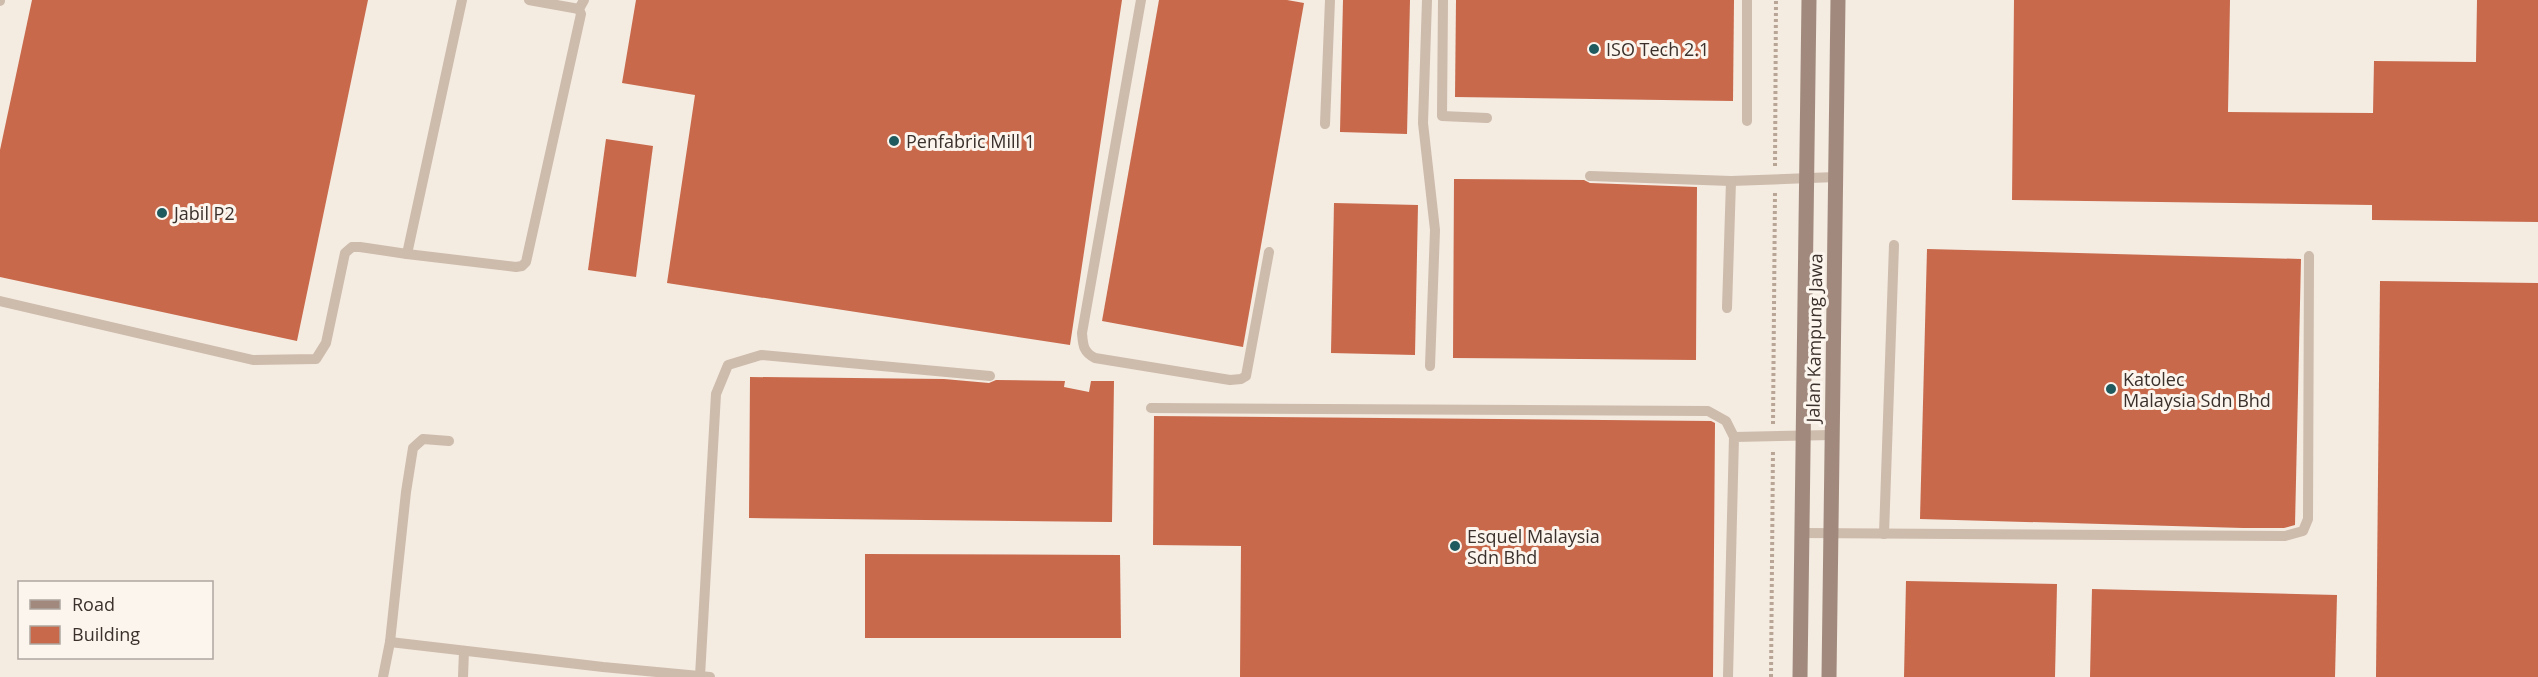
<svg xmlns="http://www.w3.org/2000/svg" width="2538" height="677" font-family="'Open Sans',sans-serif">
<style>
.building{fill:#c8694b}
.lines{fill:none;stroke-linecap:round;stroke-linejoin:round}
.path{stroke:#b9a596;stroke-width:4;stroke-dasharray:3 3;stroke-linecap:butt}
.lane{stroke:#cdbbac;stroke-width:10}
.secondary{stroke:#a18a7d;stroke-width:15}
.poi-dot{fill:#1f5a5e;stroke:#fbf5ee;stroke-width:2}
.labels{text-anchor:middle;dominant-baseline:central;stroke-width:6;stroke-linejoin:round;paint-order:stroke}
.poi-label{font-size:18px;fill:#3b302b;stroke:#fbf5ee;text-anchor:start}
.street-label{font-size:18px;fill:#3b302b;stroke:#fbf5ee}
</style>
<rect width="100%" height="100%" fill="#f4ebe1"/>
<g class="building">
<polygon points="32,0 368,0 297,341 0,277 0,150"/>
<polygon points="636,0 1122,0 1070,345 667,283 695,95 622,83"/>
<polygon points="1159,0 1287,0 1304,3 1243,347 1102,321"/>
<polygon points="1343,0 1410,0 1407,134 1340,132"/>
<polygon points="1456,0 1734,0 1733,101 1455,97"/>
<polygon points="2014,0 2230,0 2228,112 2373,113 2374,61 2476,62 2477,0 2538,0 2538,222 2372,220 2372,205 2012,200"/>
<polygon points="606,139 653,146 636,277 588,270"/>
<polygon points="1454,179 1584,180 1590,183 1697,187 1696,360 1453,358"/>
<polygon points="1334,203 1418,205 1415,355 1331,353"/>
<polygon points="1927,249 2301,259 2295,525 2284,528 2243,528 1920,519"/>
<polygon points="2380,281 2538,283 2538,677 2376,677"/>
<polygon points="750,377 944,379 989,383 996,380 1065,381 1064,387 1089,392 1091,381 1114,381 1112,522 749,518"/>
<polygon points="1154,416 1711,421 1715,423 1713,677 1240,677 1241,546 1153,545"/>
<polygon points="865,554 1120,555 1121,638 865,638"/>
<polygon points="1906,581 2057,584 2055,677 1904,677"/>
<polygon points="2092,589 2337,595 2335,677 2090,677"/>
</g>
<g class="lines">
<g class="path">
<polyline points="1775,166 1776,0"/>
<polyline points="1773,424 1775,192"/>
<polyline points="1771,677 1773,450"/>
</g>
<g class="lane">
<polyline points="462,0 407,254 516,267 522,266 526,262 581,14 579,9 584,0"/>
<polyline points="529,0 579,9"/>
<path d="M1141,0L1082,333C1083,345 1083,352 1095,358L1230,380L1241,379L1246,376L1269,252"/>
<polyline points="1427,0 1423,123 1435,230 1430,366"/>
<polyline points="1443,0 1442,116 1487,118"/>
<polyline points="1747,0 1747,121"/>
<polyline points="0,1 0,0"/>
<polyline points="1325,124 1330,0"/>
<polyline points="1590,176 1731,181 1836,177"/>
<polyline points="0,301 253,360 316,359 326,343 345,253 352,247 360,247 407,254"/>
<polyline points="1727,308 1731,181"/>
<polyline points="1151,408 1708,411 1726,421 1734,437"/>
<polyline points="1802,533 2285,536 2303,531 2308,519 2309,256"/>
<polyline points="1884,534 1894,245"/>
<polyline points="390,642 603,667 710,677"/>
<polyline points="700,676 716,394 728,365 761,355 990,376"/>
<polyline points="383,677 390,642 406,492 413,448 423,439 449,441"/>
<polyline points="463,677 464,651"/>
<polyline points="1728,677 1734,437 1833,435"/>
</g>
<g class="secondary">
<polyline points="1800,677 1809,0"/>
<polyline points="1829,677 1838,0"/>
</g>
</g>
<g class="poi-dot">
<circle cx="1594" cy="49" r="6"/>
<circle cx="894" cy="141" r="6"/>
<circle cx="162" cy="213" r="6"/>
<circle cx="2111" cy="389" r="6"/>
<circle cx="1455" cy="546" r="6"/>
</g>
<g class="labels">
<g class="poi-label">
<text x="1606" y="49">ISO Tech 2.1</text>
<text x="906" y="141">Penfabric Mill 1</text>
<text x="174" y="213">Jabil P2</text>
<text x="2123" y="379">Katolec<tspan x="2123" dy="21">Malaysia Sdn Bhd</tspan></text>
<text x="1467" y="536">Esquel Malaysia<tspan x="1467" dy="21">Sdn Bhd</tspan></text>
</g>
<g class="street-label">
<text transform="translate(1814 338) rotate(-89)">Jalan Kampung Jawa</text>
</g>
</g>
<rect x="18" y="581" width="195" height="78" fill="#fbf5ee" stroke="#aea6a0" stroke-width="1.5"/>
<rect x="30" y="600" width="30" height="9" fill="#a18a7d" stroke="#aea6a0" stroke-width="1.5"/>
<text x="72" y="611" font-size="18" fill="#3b302b">Road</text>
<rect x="30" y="626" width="30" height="18" fill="#c8694b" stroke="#aea6a0" stroke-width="1.5"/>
<text x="72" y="641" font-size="18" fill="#3b302b">Building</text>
</svg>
